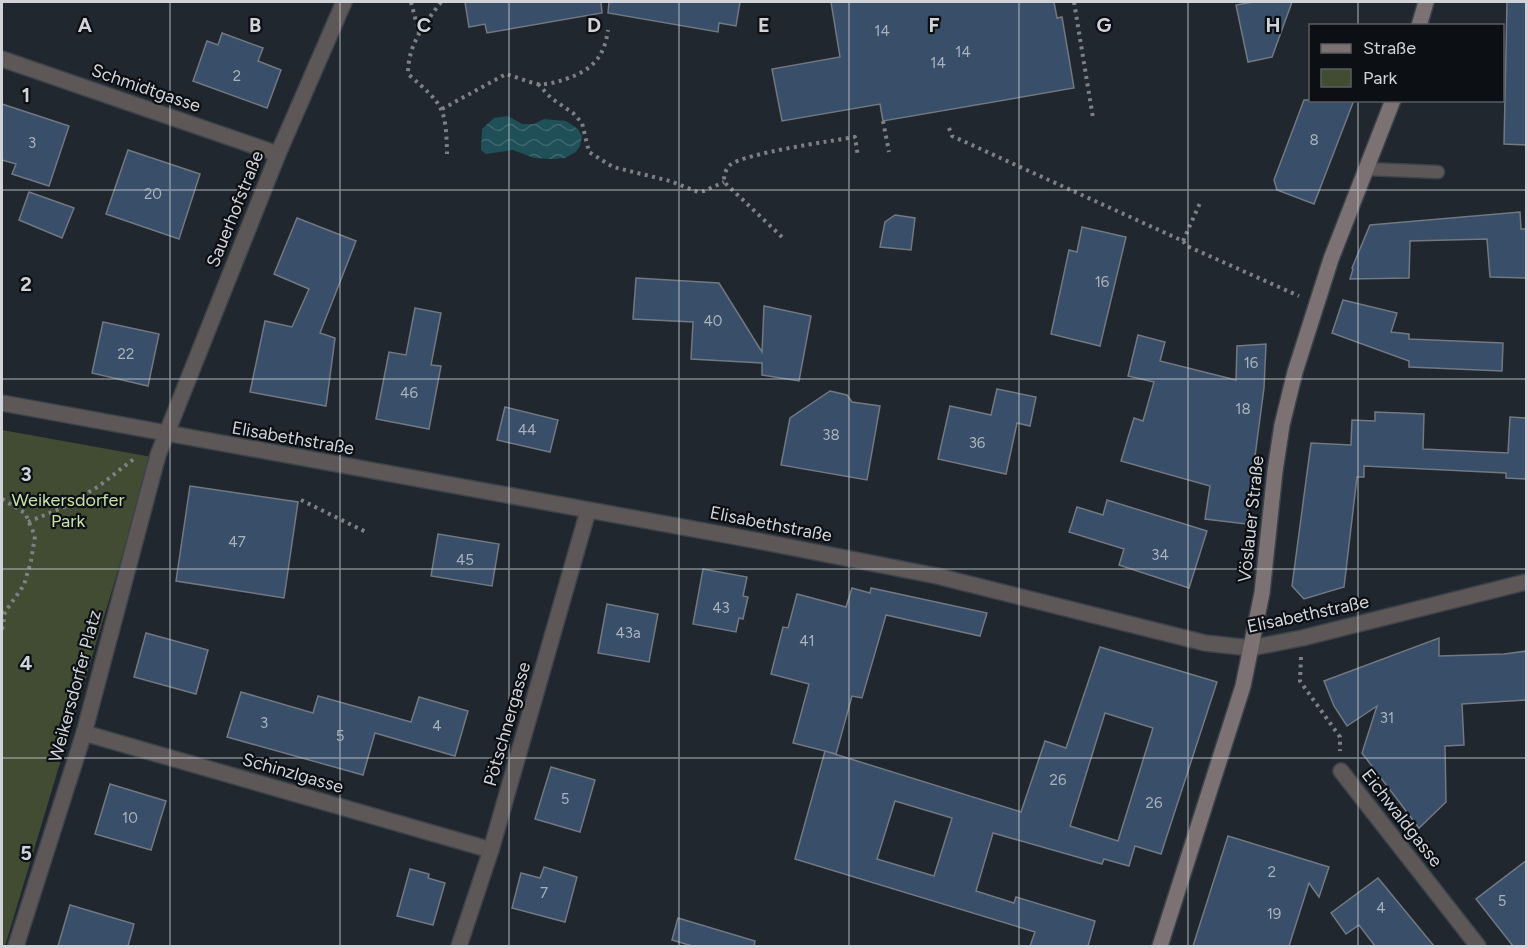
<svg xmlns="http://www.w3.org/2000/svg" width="1528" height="948" font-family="Figtree,sans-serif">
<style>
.park{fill:#414c32}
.water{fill:url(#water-waves)}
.building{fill:#384e69;stroke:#717882;stroke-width:1.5;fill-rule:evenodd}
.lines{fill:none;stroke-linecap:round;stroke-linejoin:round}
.lane-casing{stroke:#3c434a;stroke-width:15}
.street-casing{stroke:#3c434a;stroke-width:18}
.secondary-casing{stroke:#3c434a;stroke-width:18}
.path{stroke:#7b8187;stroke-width:4;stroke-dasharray:3 4.5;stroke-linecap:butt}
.lane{stroke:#5d5757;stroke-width:12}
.street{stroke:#5d5757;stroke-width:15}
.secondary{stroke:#7c7273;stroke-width:15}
.grid{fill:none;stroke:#d0d4d9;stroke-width:1.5;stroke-opacity:0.55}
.labels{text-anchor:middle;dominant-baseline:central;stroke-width:4.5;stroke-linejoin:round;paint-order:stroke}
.number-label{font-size:15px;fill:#aab2bd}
.street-label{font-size:18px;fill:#d0d4d9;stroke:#0c0f13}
.park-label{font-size:18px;fill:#c8e1a5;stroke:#0c0f13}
.grid-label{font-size:20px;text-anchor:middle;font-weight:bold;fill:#d0d4d9;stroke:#0c0f13;stroke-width:4.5;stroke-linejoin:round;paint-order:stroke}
</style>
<defs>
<pattern id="water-waves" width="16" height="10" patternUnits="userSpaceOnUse" patternTransform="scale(1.5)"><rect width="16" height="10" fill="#1f4f57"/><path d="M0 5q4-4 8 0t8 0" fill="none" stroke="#3e676f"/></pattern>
</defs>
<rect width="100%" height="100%" fill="#20272f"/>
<polygon class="park" points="2,430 152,457 5,946 2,946"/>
<polygon class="water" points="508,116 522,124 534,124 544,119 566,121 578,129 582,136 580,146 576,152 565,158 551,159 534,158 513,150 486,154 481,150 482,129 494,118"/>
<g class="building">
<polygon points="465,2 601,2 602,13 487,33 485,24 469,27"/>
<polygon points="609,2 740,2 736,26 719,23 718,32 608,13"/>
<polygon points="831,2 1054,2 1057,18 1062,17 1074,88 883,121 880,104 782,121 772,69 840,57"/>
<polygon points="1253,2 1292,2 1272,57 1248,62 1236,5"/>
<polygon points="1507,2 1527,2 1527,145 1504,144"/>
<polygon points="222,33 263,48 258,61 281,70 267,108 193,81 207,41 218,45"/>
<polygon points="1304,100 1354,100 1314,204 1277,190 1274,180"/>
<polygon points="2,104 69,126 49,186 12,174 16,164 2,160"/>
<polygon points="128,150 200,174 179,239 106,214"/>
<polygon points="29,192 74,208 62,238 19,220"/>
<polygon points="1520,212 1521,229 1527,229 1527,278 1490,277 1487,239 1410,241 1409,278 1350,279 1353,269 1352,268 1370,225"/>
<polygon points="895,215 915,218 911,250 880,247 885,222"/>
<polygon points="297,218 356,241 320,333 335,338 326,406 250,392 265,321 292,327 309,289 274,274"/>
<polygon points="1082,227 1126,237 1100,346 1051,334 1069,250 1077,252"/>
<polygon points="636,278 719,283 762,352 764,306 811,316 799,381 762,375 762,363 691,359 693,322 633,319"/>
<polygon points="1343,300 1397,313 1391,332 1409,334 1409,339 1503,343 1502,371 1409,367 1409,361 1332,333"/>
<polygon points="415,308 441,313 431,365 441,366 429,429 376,419 389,352 406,355"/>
<polygon points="103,322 159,334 148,386 92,373"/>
<polygon points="1138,335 1165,342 1160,361 1236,380 1237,346 1266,344 1264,388 1246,524 1205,519 1210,486 1121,461 1134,418 1143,421 1154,382 1128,376"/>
<polygon points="997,389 1036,397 1030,426 1017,423 1006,474 938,459 950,406 991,415"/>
<polygon points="830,391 847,395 852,402 880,406 867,480 781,465 790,418"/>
<polygon points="505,407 558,420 550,452 497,440"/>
<polygon points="1375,412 1424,414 1423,449 1508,453 1510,417 1527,418 1527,479 1506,478 1506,473 1364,466 1364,477 1357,477 1344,587 1304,599 1292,586 1311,443 1351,445 1352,420 1375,421"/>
<polygon points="190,486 298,502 284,598 176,581"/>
<polygon points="1107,500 1207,531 1189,588 1119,565 1124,549 1069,532 1077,507 1103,515"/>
<polygon points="438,534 499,544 492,586 431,576"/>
<polygon points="703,569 747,577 743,596 748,597 743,619 739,618 736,632 693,624"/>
<path d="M852,588L870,593L871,588L987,613L980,636L886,615L862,698L852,696L836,754L825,751L1021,812L1045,741L1066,748L1100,647L1217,682L1161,854L1135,846L1129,866L1104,859L1102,864L993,833L976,891L1014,903L1016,897L1095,921L1088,946H1030L1035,932L795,859L825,751L793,743L809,684L771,674L783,627L788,628L797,594L846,607ZM1105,713L1153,728L1118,841L1070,826ZM895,801L952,818L934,876L877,859Z"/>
<polygon points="607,604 658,614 649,662 598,653"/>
<polygon points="146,633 208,650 196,694 134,677"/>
<polygon points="1439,638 1439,656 1504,654 1527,651 1527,700 1462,704 1464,745 1445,746 1446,802 1419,828 1362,753 1377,706 1347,726 1334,706 1324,681"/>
<polygon points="241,692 313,713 318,696 411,722 419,697 468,711 455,756 375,733 363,775 227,737"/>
<polygon points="551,767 595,780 580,832 535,819"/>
<polygon points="110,784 166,801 151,850 95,834"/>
<polygon points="1228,836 1329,867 1319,897 1309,883 1289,946 1193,946"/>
<polygon points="1527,860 1527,946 1513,946 1476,899"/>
<polygon points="544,867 577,877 565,922 512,908 521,873 540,878"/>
<polygon points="410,869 429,874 428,878 445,883 433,925 397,916"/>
<polygon points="1378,878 1434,946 1375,946 1359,925 1346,934 1331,913"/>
<polygon points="70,905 134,924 128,946 58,946"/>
<polygon points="678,918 755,941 754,946 692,946 672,940"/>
</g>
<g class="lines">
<g class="lane-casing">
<polyline id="lane" points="1366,169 1438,172"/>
</g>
<g class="street-casing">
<g id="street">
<polyline points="2,59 278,154"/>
<polyline points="2,403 759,541 937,576 1205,643 1251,648 1302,638 1526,582"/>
<polyline points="84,733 491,850"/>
<polyline points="1341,771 1478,946"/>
<polyline points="16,946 84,733 158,455 278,154 344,2"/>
<polyline points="459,946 491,850 588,511"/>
</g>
</g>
<g class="secondary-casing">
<g id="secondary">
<polyline points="1419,26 1426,2"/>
<polyline points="1160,946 1243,686 1262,593 1275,471 1282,425 1295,372 1331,259 1393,100"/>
</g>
</g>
<g class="path">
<polyline points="411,2 419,33"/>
<path d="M441,2C424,25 408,44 408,74C443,105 446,106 447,154"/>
<polyline points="1074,2 1093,118"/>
<polyline points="538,84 551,98 573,113 582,123 589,152 613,167 670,181 698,192 704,191 724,182"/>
<path d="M442,109L506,74C516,77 528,82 538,84C547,85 557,82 566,79C592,70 604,58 608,30"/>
<polyline points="883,121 889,152"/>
<polyline points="949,128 952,136 1183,241 1187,246 1299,296"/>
<path d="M782,237L724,182C724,176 725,170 730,165C745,153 832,141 855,137L858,157"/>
<polyline points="1183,241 1200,203"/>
<polyline points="2,499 25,513 35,536 31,561 24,585 5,612 2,631"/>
<polyline points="301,500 368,533"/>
<polyline points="28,522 64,507 99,486 135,458"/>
<polyline points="1301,657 1300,681 1340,737 1340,751"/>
</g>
<use href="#lane" class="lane"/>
<use href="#street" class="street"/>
<use href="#secondary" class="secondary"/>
</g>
<path class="grid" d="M170,2V946M340,2V946M509,2V946M679,2V946M849,2V946M1019,2V946M1188,2V946M1358,2V26M1358,100V946M2,190H1526M2,379H1526M2,569H1526M2,758H1526"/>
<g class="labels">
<g class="number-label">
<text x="882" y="31">14</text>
<text x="963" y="52">14</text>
<text x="938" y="63">14</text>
<text x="237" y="76">2</text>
<text x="1314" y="140">8</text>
<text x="32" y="143">3</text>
<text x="153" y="194">20</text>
<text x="1102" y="282">16</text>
<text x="713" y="321">40</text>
<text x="126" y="354">22</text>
<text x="1251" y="363">16</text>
<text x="409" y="393">46</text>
<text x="1243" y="409">18</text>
<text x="527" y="430">44</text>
<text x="831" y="435">38</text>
<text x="977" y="443">36</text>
<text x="237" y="542">47</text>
<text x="1160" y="555">34</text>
<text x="465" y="560">45</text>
<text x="721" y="608">43</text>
<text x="628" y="633">43a</text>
<text x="807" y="641">41</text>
<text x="1387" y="718">31</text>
<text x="264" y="723">3</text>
<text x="437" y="726">4</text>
<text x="340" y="736">5</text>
<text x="1058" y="780">26</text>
<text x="565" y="799">5</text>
<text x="1154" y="803">26</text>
<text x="130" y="818">10</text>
<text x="1272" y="872">2</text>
<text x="544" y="893">7</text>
<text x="1502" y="901">5</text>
<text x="1381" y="908">4</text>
<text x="1274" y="914">19</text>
</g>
<g class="street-label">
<text transform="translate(146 88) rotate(19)">Schmidtgasse</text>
<text transform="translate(235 209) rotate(-68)">Sauerhofstraße</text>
<text transform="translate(293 438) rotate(10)">Elisabethstraße</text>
<text transform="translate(1251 519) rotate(-84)">Vöslauer Straße</text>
<text transform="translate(771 524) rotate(11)">Elisabethstraße</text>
<text transform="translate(1308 614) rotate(-12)">Elisabethstraße</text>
<text transform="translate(75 686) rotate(-75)">Weikersdorfer Platz</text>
<text transform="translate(507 724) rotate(-74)">Pötschnergasse</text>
<text transform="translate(293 773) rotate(16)">Schinzlgasse</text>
<text transform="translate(1402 818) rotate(52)">Eichwaldgasse</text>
</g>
<g class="park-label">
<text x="68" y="500">Weikersdorfer<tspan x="68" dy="21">Park</tspan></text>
</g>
</g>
<g class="grid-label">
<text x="85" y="32">A</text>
<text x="255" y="32">B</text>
<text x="424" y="32">C</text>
<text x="594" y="32">D</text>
<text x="764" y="32">E</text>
<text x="934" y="32">F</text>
<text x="1104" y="32">G</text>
<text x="1273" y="32">H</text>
<text x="26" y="102">1</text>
<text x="26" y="291">2</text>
<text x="26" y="481">3</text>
<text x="26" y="670">4</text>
<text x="26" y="860">5</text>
</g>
<rect width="1528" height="948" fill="none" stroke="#d0d4d9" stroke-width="6"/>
<rect x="1309" y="24" width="195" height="78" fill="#0c0f13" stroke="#5a5e62" stroke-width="1.5"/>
<rect x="1321" y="44" width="30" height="9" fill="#7c7273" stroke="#5a5e62" stroke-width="1.5"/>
<text x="1363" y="54" font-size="18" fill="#d0d4d9">Straße</text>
<rect x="1321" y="69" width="30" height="18" fill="#414c32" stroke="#5a5e62" stroke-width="1.5"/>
<text x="1363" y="84" font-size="18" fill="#d0d4d9">Park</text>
</svg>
